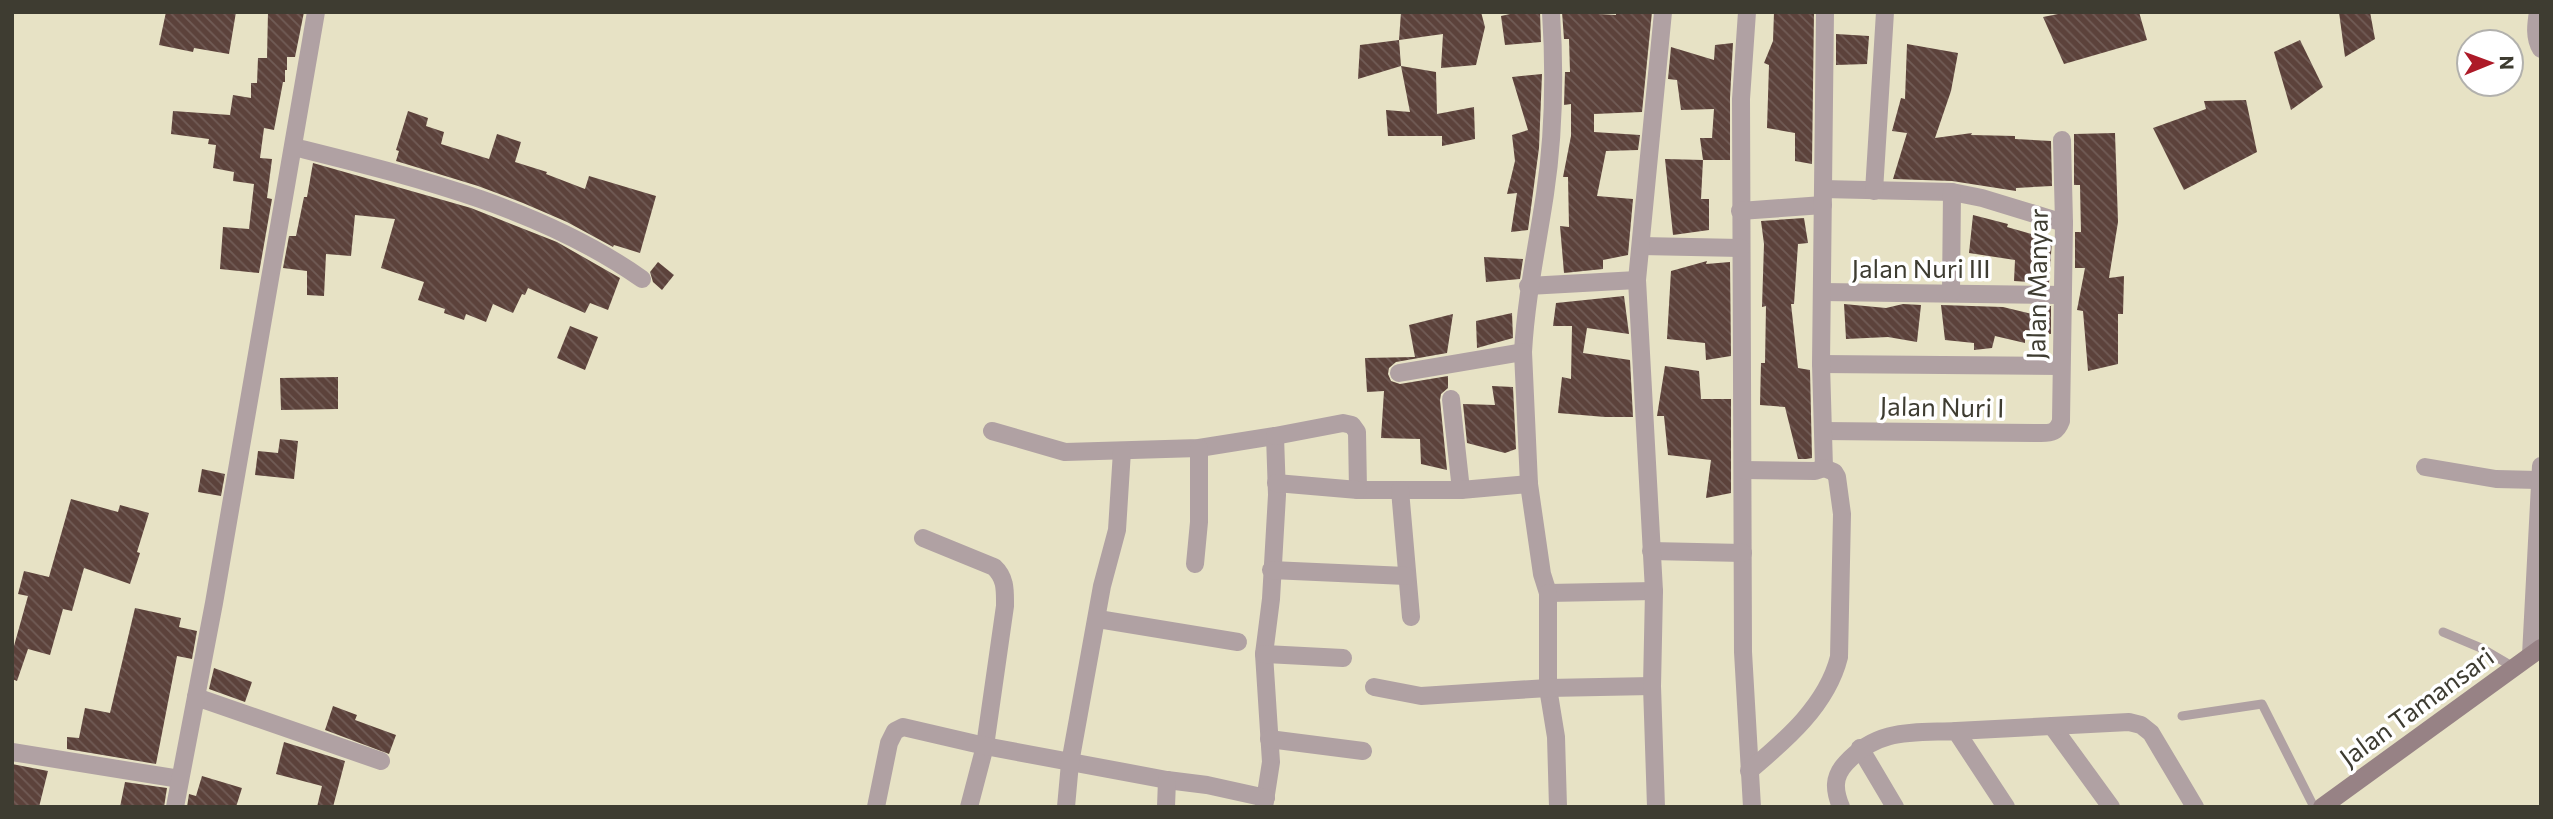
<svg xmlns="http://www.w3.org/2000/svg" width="2553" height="819" font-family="Commissioner,sans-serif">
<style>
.building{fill:url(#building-back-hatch)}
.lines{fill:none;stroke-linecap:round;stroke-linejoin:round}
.service{stroke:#b0a1a3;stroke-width:9}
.minor{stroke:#b0a1a3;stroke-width:18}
.secondary{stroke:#978285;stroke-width:18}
.labels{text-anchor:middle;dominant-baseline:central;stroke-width:7;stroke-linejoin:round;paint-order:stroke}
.street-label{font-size:26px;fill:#3e3c31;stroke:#fff}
</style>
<defs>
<pattern id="building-back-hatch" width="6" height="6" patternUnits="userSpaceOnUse" patternTransform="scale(1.75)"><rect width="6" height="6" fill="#5c423b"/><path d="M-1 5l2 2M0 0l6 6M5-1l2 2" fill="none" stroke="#715c56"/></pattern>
</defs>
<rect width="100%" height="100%" fill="#e7e2c5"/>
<g class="building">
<polygon points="166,12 236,12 229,54 194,48 193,52 159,45"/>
<polygon points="268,12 304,12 295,57 287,57 287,70 285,70 285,82 283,82 274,130 264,128 260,158 272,159 267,198 272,199 259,273 220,269 223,227 249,229 254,184 233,181 234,172 213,168 216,145 208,144 209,139 171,134 173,111 230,115 233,95 251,98 251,83 257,83 258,58 267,58"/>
<polygon points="1401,12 1481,12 1485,27 1476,65 1441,68 1443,34 1399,40"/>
<polygon points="1519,12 1540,12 1541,42 1505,45 1501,16"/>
<polygon points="1562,12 1616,15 1616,12 1652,12 1642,112 1594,114 1594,132 1640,135 1638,150 1606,151 1597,196 1633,199 1628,255 1603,260 1603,269 1564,273 1560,226 1569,227 1568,177 1563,177 1571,136 1571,104 1564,105 1565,72 1570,72 1569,39 1564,39"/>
<polygon points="1774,12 1814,12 1812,164 1795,161 1795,133 1767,128 1769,65 1764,63 1773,41"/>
<polygon points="2068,12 2139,12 2147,40 2064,64 2043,17"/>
<polygon points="2339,12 2370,12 2375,39 2345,57"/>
<polygon points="1836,34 1869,36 1867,64 1836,65"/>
<polygon points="1399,40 1401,66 1358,79 1360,45"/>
<polygon points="2300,40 2323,87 2291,110 2274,52"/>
<polygon points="1733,43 1730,98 1730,160 1703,160 1700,138 1712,138 1714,109 1681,110 1677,80 1668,79 1671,47 1714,60 1715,45"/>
<polygon points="1907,44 1958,53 1951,91 1935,138 1972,133 1971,135 2015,136 2015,139 2051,141 2052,186 2016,188 2016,191 1952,181 1893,179 1907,133 1892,131 1901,98 1905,99"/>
<polygon points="1401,66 1436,72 1437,114 1474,107 1475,139 1442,146 1442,136 1388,136 1386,110 1410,112"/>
<polygon points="1542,74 1539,148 1528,230 1511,232 1517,193 1507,194 1515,161 1512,135 1528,130 1512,77"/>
<polygon points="2246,100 2257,152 2184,190 2153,128 2206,109 2204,101"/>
<polygon points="408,111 428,118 426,126 444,132 441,144 489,159 497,134 521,142 515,162 547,172 546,174 585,189 589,176 656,196 640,253 614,245 613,247 567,222 523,203 478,186 396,161 399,151 396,150"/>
<polygon points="2115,133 2118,222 2109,278 2124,276 2123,314 2118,314 2118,364 2088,371 2083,311 2077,310 2085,268 2075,268 2075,232 2081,232 2080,185 2074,185 2074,134"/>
<polygon points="1665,159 1703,160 1701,199 1709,199 1709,230 1673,235"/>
<polygon points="313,163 471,208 557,242 620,278 608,310 590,303 585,313 528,288 525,295 522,294 513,313 493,304 486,322 466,314 464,320 444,313 445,309 418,300 424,282 381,268 395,219 355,215 351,256 326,254 324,296 307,295 307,271 283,268 289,236 296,236 304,197 307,197"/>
<polygon points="1973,215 2008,224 2007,227 2052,240 2049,283 2014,281 2015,260 1969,253"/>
<polygon points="1804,218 1808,243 1798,244 1794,304 1791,304 1798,368 1810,370 1812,458 1806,459 1798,459 1785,407 1760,405 1761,363 1765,363 1766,306 1762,307 1764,244 1761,221"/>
<polygon points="1484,257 1523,259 1520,279 1486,282"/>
<polygon points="1707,261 1706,264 1730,262 1731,356 1706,360 1705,343 1667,339 1671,271"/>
<polygon points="658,262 674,275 662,290 653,282 650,272"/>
<polygon points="1624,296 1629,334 1587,328 1583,353 1630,360 1633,417 1605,417 1558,413 1562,377 1571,379 1572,326 1553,326 1556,303"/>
<polygon points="1844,304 1886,308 1903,304 1921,305 1917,342 1888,337 1846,339"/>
<polygon points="1941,305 2003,307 2032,314 2034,306 2051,306 2051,334 2025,330 2025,343 1995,336 1992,348 1974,350 1974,343 1945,340"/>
<polygon points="1512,313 1513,338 1477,348 1476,321"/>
<polygon points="1453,314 1447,353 1396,362 1389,368 1388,374 1391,381 1400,384 1448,376 1448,388 1441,394 1440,400 1447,470 1421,464 1420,439 1381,438 1384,391 1367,392 1365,358 1415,357 1409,325"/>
<polygon points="570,326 598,337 585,370 557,358"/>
<polygon points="1665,366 1699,371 1701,399 1731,399 1731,493 1706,498 1711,460 1668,455 1664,416 1657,416"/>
<polygon points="338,377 338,409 281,410 280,378"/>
<polygon points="1492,386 1513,387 1516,449 1505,453 1467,443 1463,404 1495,405"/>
<polygon points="280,439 298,441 294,479 255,475 258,451 278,453"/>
<polygon points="202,469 225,474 221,496 198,492"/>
<polygon points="71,499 118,512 120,505 149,513 137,552 140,553 130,584 84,568 72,611 63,609 50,655 28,649 17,681 12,679 12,653 28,596 18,594 24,571 49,577"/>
<polygon points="135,608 181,618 179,627 197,631 192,659 177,656 156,764 67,749 67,737 79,738 85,708 110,713"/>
<polygon points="214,668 252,682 245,702 209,689"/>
<polygon points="333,706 357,715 355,720 396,735 389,754 325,730"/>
<polygon points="284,742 345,761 333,807 317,807 322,786 276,774"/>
<polygon points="12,764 48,771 39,807 12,807"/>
<polygon points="202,776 242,788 236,807 187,807 189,794 196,796"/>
<polygon points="125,782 167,788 164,807 120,807"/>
</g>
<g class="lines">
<g class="service">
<polyline points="2443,632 2481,648 2515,668"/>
<polyline points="2182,716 2262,704 2314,807"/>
</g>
<g class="minor">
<polyline points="1747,12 1741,99 1743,652 1752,807"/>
<path d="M2538,12C2536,24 2534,38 2541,49"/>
<path d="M294,147C414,177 540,207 642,279"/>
<polyline points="1823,189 1952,192 1982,198 2064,223"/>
<polyline points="1874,191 1885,12"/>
<polyline points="1740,211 1823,205"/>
<polyline points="1641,246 1741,248"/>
<polyline points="1528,286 1637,280"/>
<polyline points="1822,292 2062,295"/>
<polyline points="1951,293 1952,192"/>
<path d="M1523,352C1526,298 1537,247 1545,194C1554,134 1555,73 1551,12"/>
<polyline points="1821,364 2061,366"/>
<polyline points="1399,373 1523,352 1529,484"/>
<polyline points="1451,399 1461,490"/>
<polyline points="992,431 1065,452 1199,448 1275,436 1277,495 1271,599 1264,654 1271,762 1264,807"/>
<path d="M1823,431L2041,433C2052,433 2057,432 2061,421L2064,223L2062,140"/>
<polyline points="1275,436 1343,423 1352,425 1357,432 1358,490 1461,490 1529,484 1542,574 1548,593 1654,591"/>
<polyline points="2425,467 2496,479 2538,480"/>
<polyline points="1824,468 1821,364 1825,12"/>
<path d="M1743,470L1815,471L1824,468L1834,472L1837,477L1842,514L1839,657C1827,705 1786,740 1749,771"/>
<polyline points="1276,483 1358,490"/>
<polyline points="1400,490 1411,617"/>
<path d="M923,538L994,567C1006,578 1005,591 1005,606L985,746L969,807"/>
<polyline points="1651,551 1743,553"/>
<polyline points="1195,564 1199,522 1199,448"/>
<polyline points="1271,570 1406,576"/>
<polyline points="1548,593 1548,688 1556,737 1558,807"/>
<polyline points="1098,619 1238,642"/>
<polyline points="1264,654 1343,658"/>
<polyline points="2531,655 2541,466"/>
<polyline points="1374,687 1421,696 1548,688 1652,686"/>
<polyline points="196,697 381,761"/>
<polyline points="2052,726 2111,807"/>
<polyline points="1956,731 2129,722 2141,725 2151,733 2195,807"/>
<polyline points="1269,739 1363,751"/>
<polyline points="1860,748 1895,807"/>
<polyline points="12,752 180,779"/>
<polyline points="175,807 214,603 316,12"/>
<polyline points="876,807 889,743 895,731 903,727 985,746 1167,780 1207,785 1266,798"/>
<polyline points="1066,807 1070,763 1102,586 1117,530 1122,451"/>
<polyline points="1166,807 1167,780"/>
<polyline points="1656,807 1652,686 1654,591 1637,280 1663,12"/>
<path d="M1841,807C1834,790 1833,777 1846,763C1878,728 1912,733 1956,731L2006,807"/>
</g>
<polyline class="secondary" points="2322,807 2541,648"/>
</g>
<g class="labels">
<g class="street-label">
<text x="1921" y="267">Jalan Nuri III</text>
<text transform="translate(2036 284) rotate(-89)">Jalan Manyar</text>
<text transform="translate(1942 406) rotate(1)">Jalan Nuri I</text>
<text transform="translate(2416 706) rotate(-36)">Jalan Tamansari</text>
</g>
</g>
<rect width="2553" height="819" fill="none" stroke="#3e3c31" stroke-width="28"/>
<g transform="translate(2490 63) rotate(89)"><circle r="33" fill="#ffffff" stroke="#b2b1ad" stroke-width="2"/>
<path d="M0-5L12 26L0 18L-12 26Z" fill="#ad1a28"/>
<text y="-10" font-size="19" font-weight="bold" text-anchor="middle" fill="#3e3c31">N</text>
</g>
</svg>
